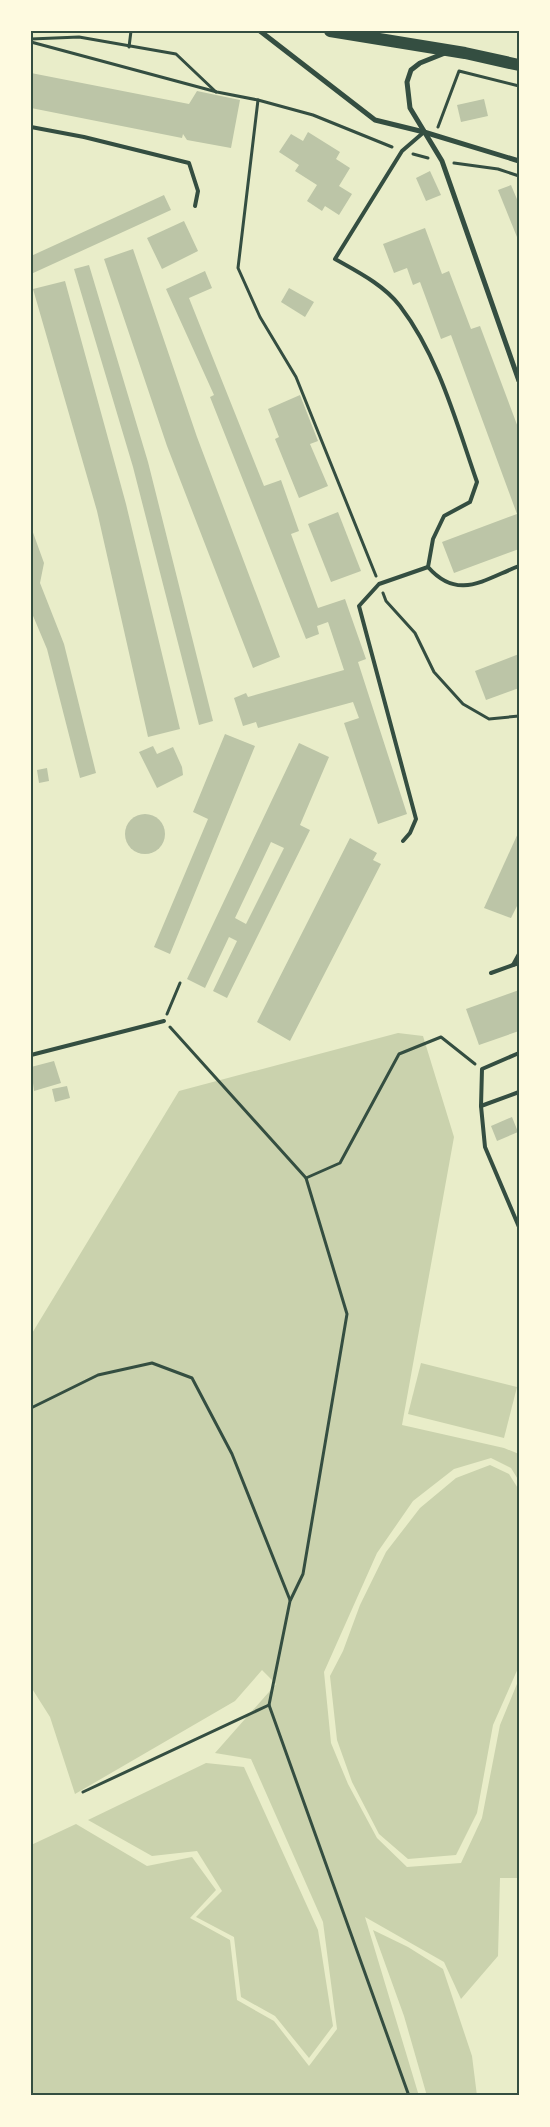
<svg xmlns="http://www.w3.org/2000/svg" width="550" height="2127" font-family="Roboto,sans-serif">
<style>
.green{fill:#cad2ad}
.building{fill:#bcc5a7;fill-rule:evenodd}
.lines{fill:none;stroke-linecap:round;stroke-linejoin:round}
.path{stroke:#344e41;stroke-width:3}
.service{stroke:#344e41;stroke-width:4}
.minor{stroke:#344e41;stroke-width:5}
.primary{stroke:#344e41;stroke-width:12}
.neatline{fill:none;stroke:#344e41;stroke-width:2}
</style>
<rect width="100%" height="100%" fill="#e9edc9"/>
<g class="green">
<polygon points="398,1033 423,1036 454,1137 402,1425 504,1448 519,1454 519,1481 511,1468 491,1458 454,1469 413,1501 377,1553 324,1672 331,1743 348,1784 377,1838 407,1867 461,1863 482,1818 500,1725 519,1679 519,1878 500,1878 498,1956 461,1999 444,1962 365,1917 419,2096 31,2096 31,1845 76,1824 147,1866 192,1857 216,1890 190,1918 230,1940 237,2000 274,2021 309,2066 337,2029 323,1922 251,1759 215,1753 276,1684 262,1670 235,1701 75,1794 50,1717 31,1687 31,1335 179,1091"/>
<polygon points="421,1363 517,1387 504,1438 408,1414"/>
<polygon points="490,1465 509,1474 519,1490 519,1666 493,1725 477,1813 456,1855 408,1859 379,1834 352,1782 337,1740 330,1676 343,1651 360,1605 386,1552 420,1508 456,1478"/>
<polygon points="206,1763 244,1767 318,1930 333,2026 309,2058 275,2016 241,1997 234,1937 196,1917 222,1891 197,1851 152,1856 88,1820"/>
<polygon points="373,1930 408,1947 443,1969 472,2056 477,2096 427,2096 404,2016"/>
</g>
<g class="building">
<polygon points="31,73 189,104 197,91 240,100 231,148 187,140 183,134 182,138 31,108"/>
<polygon points="484,99 488,116 461,122 457,105"/>
<polygon points="308,132 340,152 336,159 350,168 339,186 352,194 339,215 325,206 322,211 307,201 317,185 295,171 299,165 279,152 291,134 303,141"/>
<polygon points="430,171 441,195 426,201 416,178"/>
<polygon points="511,185 519,204 519,242 498,190"/>
<polygon points="164,195 171,210 31,274 31,256"/>
<polygon points="184,221 198,251 162,269 147,238"/>
<polygon points="425,228 442,274 449,271 471,329 480,326 519,430 519,549 454,573 442,542 517,514 451,335 441,339 420,282 413,285 407,268 394,273 383,244"/>
<polygon points="133,249 197,437 280,657 253,668 167,446 104,259"/>
<polygon points="89,265 148,462 213,721 199,725 133,467 74,269"/>
<polygon points="205,271 212,288 189,298 264,486 281,480 299,531 291,534 318,608 345,599 366,659 358,662 407,814 378,824 344,723 359,718 353,702 258,728 256,722 243,726 234,698 246,693 248,697 344,670 328,622 317,626 319,634 306,639 210,397 214,395 166,289"/>
<polygon points="65,281 126,504 180,729 148,737 97,511 33,289"/>
<polygon points="289,288 314,302 305,317 281,302"/>
<polygon points="300,395 318,441 310,444 328,486 299,498 275,439 279,437 268,409"/>
<polygon points="338,512 361,571 331,582 308,524"/>
<polygon points="31,527 44,563 40,583 64,644 96,773 80,778 47,649 31,611"/>
<polygon points="519,654 519,688 486,700 475,671"/>
<polygon points="225,734 255,746 170,954 154,947 208,819 193,812"/>
<path d="M299,743L329,757L300,825L310,830L227,998L213,991L237,941L229,937L205,988L187,979ZM271,842L284,848L246,924L235,918Z"/>
<polygon points="153,746 157,754 173,747 182,767 183,775 157,788 139,752"/>
<polygon points="47,768 49,781 39,783 37,770"/>
<circle cx="145" cy="834" r="20"/>
<polygon points="519,831 519,902 511,918 484,908"/>
<polygon points="350,838 377,853 373,860 381,864 290,1041 257,1022"/>
<polygon points="519,990 519,1031 479,1045 466,1009"/>
<polygon points="54,1061 61,1083 34,1091 31,1067"/>
<polygon points="67,1086 70,1098 55,1102 52,1089"/>
<polygon points="512,1117 518,1132 497,1141 491,1126"/>
</g>
<g class="lines">
<g class="path">
<polyline points="31,39 79,37 176,54 216,92"/>
<polyline points="31,42 217,92 258,100 313,115 392,147"/>
<polyline points="129,47 131,31"/>
<polyline points="258,100 238,268 260,317 296,377 376,576"/>
<polyline points="438,127 459,71 519,86"/>
<polyline points="413,154 428,158"/>
<polyline points="454,163 498,169 519,176"/>
<polyline points="383,593 386,601 415,633 434,672 463,704 489,719 519,716"/>
<polyline points="167,1014 180,983"/>
<polyline points="170,1027 306,1178 347,1314 303,1574 290,1601 269,1705 409,2096"/>
<polyline points="306,1178 340,1163 399,1054 441,1037 475,1064"/>
<polyline points="31,1408 98,1375 152,1363 192,1378 232,1454 290,1600"/>
<polyline points="83,1792 269,1705"/>
</g>
<g class="service">
<polyline points="31,127 84,137 189,163 198,191 195,206"/>
<path d="M424,132L402,151L335,259C358,272 384,285 400,306C439,357 456,422 477,482L470,502L444,516L433,539L428,567C458,601 483,580 519,566"/>
<polyline points="403,841 410,833 416,819 359,606 379,584 428,567"/>
<polyline points="519,954 513,965 519,963"/>
<polyline points="491,973 513,965"/>
<polyline points="519,1053 482,1069 481,1106 485,1147 519,1227"/>
<polyline points="31,1055 164,1021"/>
<polyline points="481,1106 519,1092"/>
</g>
<g class="minor">
<polyline points="260,31 375,120 424,132 519,161"/>
<polyline points="445,53 420,63 411,70 407,82 410,108 442,161 519,381"/>
</g>
<polyline class="primary" points="330,31 465,53 519,65"/>
</g>
<rect width="550" height="2127" fill="none" stroke="#fefae0" stroke-width="65"/>
<rect x="32" y="32" width="486" height="2062" class="neatline"/>
</svg>
